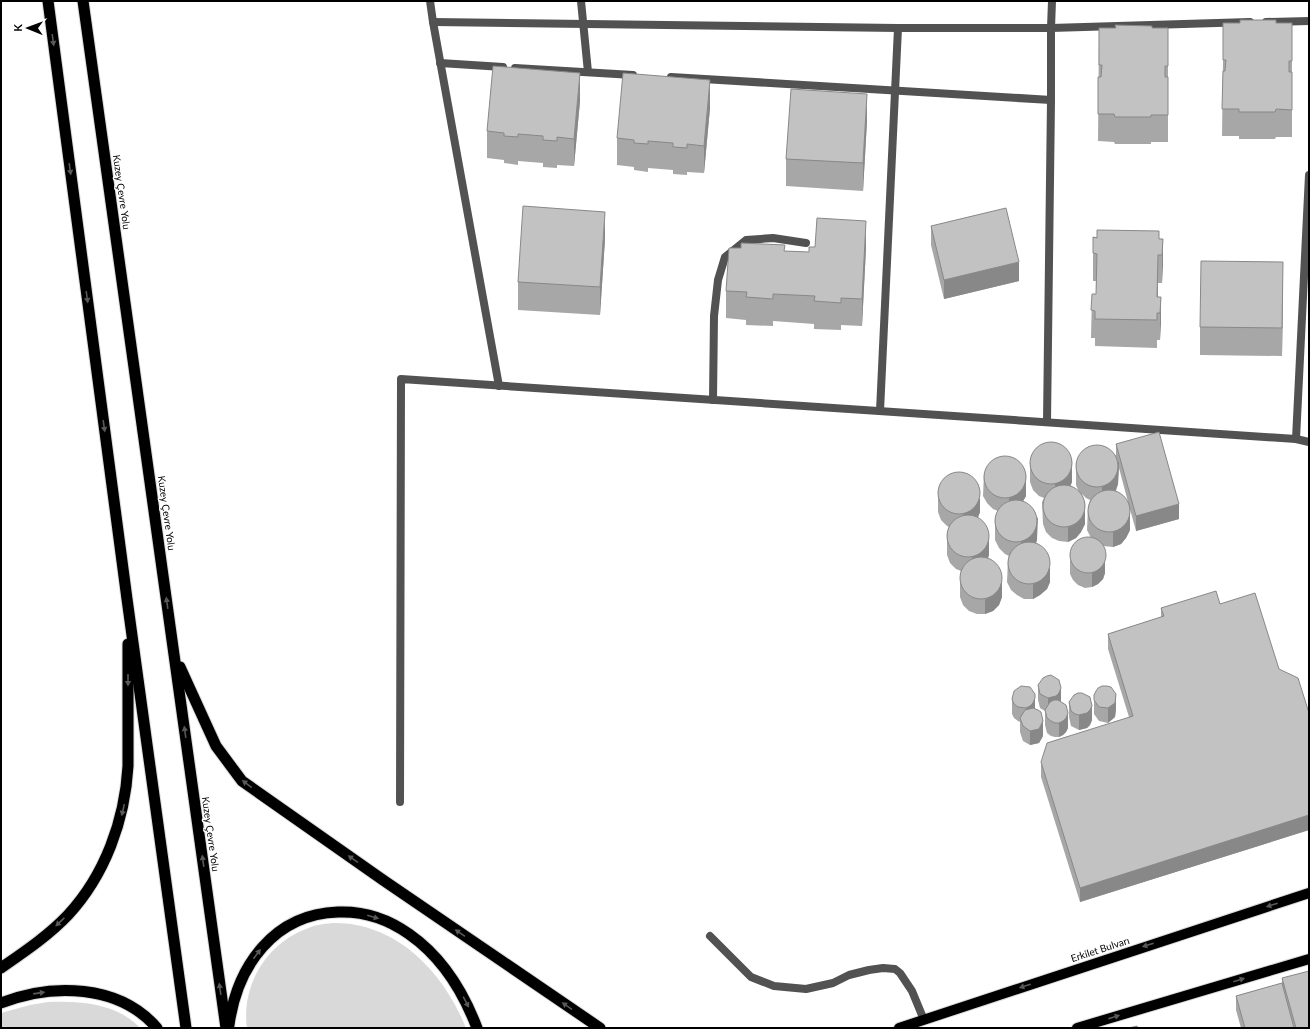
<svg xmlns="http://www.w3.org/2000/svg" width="1310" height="1029" font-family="Lato,sans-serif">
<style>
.green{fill:#d9d9d9}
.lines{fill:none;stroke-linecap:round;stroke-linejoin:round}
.primary-casing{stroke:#dbdbdb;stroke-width:12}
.trunk-casing{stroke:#dbdbdb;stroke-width:13}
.service{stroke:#525252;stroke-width:8}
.minor{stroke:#525252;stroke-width:8}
.primary{stroke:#000;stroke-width:10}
.trunk{stroke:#000;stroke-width:11}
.wall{fill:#a7a7a7;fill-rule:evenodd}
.shaded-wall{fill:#888}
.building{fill:#c2c2c2;stroke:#888}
.oneway{fill:#595959}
.labels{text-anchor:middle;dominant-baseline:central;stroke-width:3;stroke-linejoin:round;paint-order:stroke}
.street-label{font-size:10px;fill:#000;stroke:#fff}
</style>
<rect width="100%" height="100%" fill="#fff"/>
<g class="green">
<path d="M333,923C396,922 444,972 466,1028H247C241,986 266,944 306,929C314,925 323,924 333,923Z"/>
<path d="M48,1002C79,1001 117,1003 140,1028H1V1013L30,1005Z"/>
</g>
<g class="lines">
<g class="primary-casing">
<g id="primary">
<polyline points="899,1028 1309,893"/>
<polyline points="1077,1028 1309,959"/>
</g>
</g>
<g class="trunk-casing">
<g id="trunk">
<polyline points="48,1 127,599 186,1028"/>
<polyline points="83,1 226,1028"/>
<polyline points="180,667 216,746 242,781 383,880 600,1028"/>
<path d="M1,968C24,952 48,936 68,915C105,875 125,820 128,766V644"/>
<path d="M1,1003C52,983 119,984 157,1028"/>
<path d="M229,1025C237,966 274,914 338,912C363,911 388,919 409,934C442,957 463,991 477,1028"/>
</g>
</g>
<g class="service">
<polyline points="713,400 714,316 718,280 725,257 746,240 773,238 806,243"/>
<polyline points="710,936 751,977 774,986 806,989 833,983 849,975 869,970 883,968 895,969 900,973 912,991 924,1020"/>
</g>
<g class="minor">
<polyline points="430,1 433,22 499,386"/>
<polyline points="581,1 588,72"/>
<polyline points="433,22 898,28 1051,28 1250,22"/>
<polyline points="1266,22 1309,21"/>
<polyline points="440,63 503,67"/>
<polyline points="515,68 633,75"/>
<polyline points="671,77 1051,100"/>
<polyline points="880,411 898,28"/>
<polyline points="1047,422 1051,100 1051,28 1052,1"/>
<polyline points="1296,439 1309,175"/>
<polyline points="400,802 401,379 1296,439 1309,442"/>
</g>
<use href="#primary" class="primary"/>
<use href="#trunk" class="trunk"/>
</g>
<g class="wall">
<polygon points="1276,23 1292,23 1292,137 1276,137 1275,139 1239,139 1239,136 1222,136 1223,60"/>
<polygon points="1099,28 1152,28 1168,56 1168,142 1151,142 1151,144 1115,144 1114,142 1098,141"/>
<polygon points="580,101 574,166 557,165 557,168 543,167 543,163 518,161 518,165 504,163 504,160 487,158 487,131"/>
<polygon points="710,108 704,173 687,172 687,175 673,174 673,170 648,168 648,172 634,170 634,167 617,165 617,138"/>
<polygon points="867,121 863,191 786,186 786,159"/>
<polygon points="931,226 1019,281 944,299 931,245"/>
<polygon points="1093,237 1163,239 1162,283 1158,283 1158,297 1161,297 1160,340 1157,340 1157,348 1095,346 1095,338 1091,338 1092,294 1096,294 1096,281 1093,281"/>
<polygon points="605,239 600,315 518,310 518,282"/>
<polygon points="866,248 862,326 841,325 841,330 814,329 814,324 773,321 773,326 746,325 746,320 726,318 726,291 785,251 809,252"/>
<polygon points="1283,289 1282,356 1200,355 1200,327"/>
<path d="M1116,444L1179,519L1136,531L1130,509V530L1126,538L1121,544L1113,547L1103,546L1105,573L1103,579L1098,584L1092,587L1085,588L1078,585L1073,580L1070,574V552L1091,538L1087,530L1088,507L1090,500L1086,498L1082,494L1085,524L1081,532L1076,538L1068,542L1059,541L1052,538L1046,532L1043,524L1042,502L1044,498L1039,496L1033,490L1030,482V459L1072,482L1070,486L1079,492L1076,485V462L1116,455ZM1119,468L1128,502L1116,491L1118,484Z"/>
<polygon points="984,473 1026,496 1023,501 1037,540 1036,543 1050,582 1047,589 1040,595 1033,599 1024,599 1017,595 1011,590 1007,582 1008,559 1009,556 1005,554 999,548 995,540 995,517 998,511 993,509 987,503 983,496"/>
<polygon points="938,489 980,512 978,517 989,555 988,558 1002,597 999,605 993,611 985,614 977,614 969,611 963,605 960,597 960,574 961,571 956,569 950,563 947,555 947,532 949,527 947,526 941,520 938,512"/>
<polygon points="1220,604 1279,669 1309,713 1309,830 1080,902 1041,777 1041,762 1129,717 1108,649 1108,634 1161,617 1161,608"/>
<polygon points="1038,685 1061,702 1068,728 1066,732 1063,735 1059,737 1055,737 1051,736 1047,733 1045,725 1045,711 1040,708 1038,700"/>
<polygon points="1094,695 1116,709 1115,717 1108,723 1099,721 1094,714"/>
<polygon points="1012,699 1035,709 1043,736 1039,743 1030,745 1023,741 1020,732 1020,722 1018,721 1014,718 1012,714"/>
<polygon points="1069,702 1092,720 1090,725 1087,728 1079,730 1071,726 1069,717"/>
<polygon points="1282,978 1309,1028 1241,1028 1236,1010 1236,996 1282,983"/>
</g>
<g class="shaded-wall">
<polygon points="580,73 580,101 574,166 574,139"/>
<polygon points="710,80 710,108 704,173 704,146"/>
<polygon points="867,94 867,121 863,191 863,163"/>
<polygon points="605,212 605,239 600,315 600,287"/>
<polygon points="866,221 866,248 862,326 862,299"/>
<polygon points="1163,239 1163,266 1162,283 1162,255"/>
<polygon points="1158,255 1158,283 1157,313 1157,297"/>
<polygon points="1019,262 1019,281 944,299 944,280"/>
<polygon points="1283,262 1283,289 1282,356 1282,328"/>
<polygon points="1161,297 1161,324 1160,340 1160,313"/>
<polygon points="1072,459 1072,482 1069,490 1055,499 1055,484"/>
<polygon points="1119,461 1118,484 1115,492 1102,501 1102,487"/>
<polygon points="1026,472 1026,496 1022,503 1009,512 1009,498"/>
<polygon points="980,498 980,512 977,520 963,529 963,514"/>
<polygon points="1085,501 1085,524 1081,532 1076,538 1068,542 1068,527"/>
<polygon points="1179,504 1179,519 1136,531 1136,516"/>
<polygon points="1130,507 1130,530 1126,538 1121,544 1113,547 1113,532"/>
<polygon points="1038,517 1037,540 1034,548 1021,557 1021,542"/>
<polygon points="989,540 989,555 986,563 972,572 972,557"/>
<polygon points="1105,558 1105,573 1103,579 1098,584 1092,587 1092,573"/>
<polygon points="1050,567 1050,582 1047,589 1040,595 1033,599 1033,584"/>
<polygon points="1002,582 1002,597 999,605 993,611 985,614 985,600"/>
<polygon points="1061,688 1061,703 1048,713 1048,698"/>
<polygon points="1116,694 1116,709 1115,717 1108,723 1108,708"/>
<polygon points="1035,698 1035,713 1026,722 1026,708"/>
<polygon points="1092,706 1092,720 1090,725 1087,728 1079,730 1079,715"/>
<polygon points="1068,713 1068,728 1066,732 1063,735 1059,737 1059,723"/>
<polygon points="1043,721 1043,736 1039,743 1030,745 1030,731"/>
<polygon points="1309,815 1309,830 1080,902 1080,888"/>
</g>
<g class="building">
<polygon points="1240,20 1276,20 1276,23 1292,23 1292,61 1289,61 1289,72 1292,72 1292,110 1276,109 1275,112 1239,112 1239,109 1222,109 1223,71 1225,71 1226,60 1223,60 1223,23 1240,23"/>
<polygon points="1115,25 1152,26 1152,28 1168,28 1168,66 1165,66 1165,77 1168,77 1168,115 1151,115 1151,117 1115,117 1114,114 1098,114 1098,77 1101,77 1102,65 1099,65 1099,28 1116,28"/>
<polygon points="493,66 580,73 574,139 557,137 557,141 543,140 543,136 518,134 518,137 504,136 504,133 487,131"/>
<polygon points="623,73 710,80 704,146 687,144 687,148 673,147 673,143 648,141 648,144 634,143 634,140 617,138"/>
<polygon points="791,89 867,94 863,163 786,159"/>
<polygon points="523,206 605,212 600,287 518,282"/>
<polygon points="1006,208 1019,262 944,280 931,226"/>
<polygon points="817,218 866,221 862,299 841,298 841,303 814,301 815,296 773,294 773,299 746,297 747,292 726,291 729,248 741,248 741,243 785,245 784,251 809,252 809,247 815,247"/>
<polygon points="1097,230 1159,231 1159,239 1163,239 1162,255 1158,255 1157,297 1161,297 1160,313 1157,313 1157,320 1095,319 1095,311 1091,310 1092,294 1096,294 1097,254 1093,253 1093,237 1097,238"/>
<polygon points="1201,261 1283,262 1282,328 1200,327"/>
<polygon points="1159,432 1179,504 1136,516 1116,444"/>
<circle cx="1051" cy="463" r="21"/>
<circle cx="1097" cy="466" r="21"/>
<circle cx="1005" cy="477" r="21"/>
<circle cx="959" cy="493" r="21"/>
<circle cx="1064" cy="506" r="21"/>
<circle cx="1109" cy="511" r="21"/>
<circle cx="1016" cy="521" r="21"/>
<circle cx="968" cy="536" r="21"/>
<circle cx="1088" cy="555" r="18"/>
<circle cx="1029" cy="563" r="21"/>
<circle cx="981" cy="578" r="21"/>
<polygon points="1216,591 1220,604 1255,593 1279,669 1298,678 1309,713 1309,815 1080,888 1041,762 1047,743 1133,716 1108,634 1164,616 1161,608"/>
<polygon points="1051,675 1059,680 1061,688 1059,693 1056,696 1048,698 1040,694 1038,685 1043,678 1047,676"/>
<polygon points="1021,686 1030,687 1035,694 1035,698 1033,703 1030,706 1026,708 1018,707 1014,704 1012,699 1014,691"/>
<polygon points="1102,686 1107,686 1111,687 1116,694 1115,703 1108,708 1099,707 1094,700 1094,695 1096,691 1098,688"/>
<polygon points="1078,693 1082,693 1090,697 1092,706 1090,710 1087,713 1079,715 1075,714 1071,711 1069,702 1074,695"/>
<polygon points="1054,700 1058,700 1066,705 1068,713 1066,718 1063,721 1059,723 1055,723 1051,721 1047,718 1045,710 1050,702"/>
<polygon points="1033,708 1038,710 1041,712 1043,721 1039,729 1030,731 1023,726 1020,718 1025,710"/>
<polygon points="1309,971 1309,1028 1296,1028 1282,978"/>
<polygon points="1282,983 1294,1028 1245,1028 1236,996"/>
<polygon points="1137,1026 1138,1028 1129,1028"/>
</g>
<defs><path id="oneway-solid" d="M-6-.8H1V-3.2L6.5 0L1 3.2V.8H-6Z"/></defs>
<g class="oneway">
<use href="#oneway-solid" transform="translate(53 40) rotate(82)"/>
<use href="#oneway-solid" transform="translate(70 169) rotate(82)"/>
<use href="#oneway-solid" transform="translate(87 297) rotate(82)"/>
<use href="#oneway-solid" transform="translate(104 426) rotate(82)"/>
<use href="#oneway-solid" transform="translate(167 603) rotate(-98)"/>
<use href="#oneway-solid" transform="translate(128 680) rotate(90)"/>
<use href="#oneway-solid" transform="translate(185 732) rotate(-98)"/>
<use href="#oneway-solid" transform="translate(247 784) rotate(-143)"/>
<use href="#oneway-solid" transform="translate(123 810) rotate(103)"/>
<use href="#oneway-solid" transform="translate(353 859) rotate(-145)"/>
<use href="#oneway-solid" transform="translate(203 861) rotate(-98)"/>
<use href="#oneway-solid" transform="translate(1272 905) rotate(162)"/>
<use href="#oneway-solid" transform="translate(373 917) rotate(16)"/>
<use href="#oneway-solid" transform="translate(60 922) rotate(137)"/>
<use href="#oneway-solid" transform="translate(460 933) rotate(-146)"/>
<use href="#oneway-solid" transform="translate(1148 945) rotate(162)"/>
<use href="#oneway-solid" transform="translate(257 954) rotate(-53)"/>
<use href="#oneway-solid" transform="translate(1239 980) rotate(-17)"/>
<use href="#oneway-solid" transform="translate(1025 986) rotate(162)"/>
<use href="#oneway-solid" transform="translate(220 989) rotate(-98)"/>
<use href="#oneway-solid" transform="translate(39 993) rotate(-8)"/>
<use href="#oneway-solid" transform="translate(466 1002) rotate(62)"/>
<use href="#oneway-solid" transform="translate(567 1006) rotate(-146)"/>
<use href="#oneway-solid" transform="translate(1114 1017) rotate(-17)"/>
</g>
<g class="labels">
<g class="street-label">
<text transform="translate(122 192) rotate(82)">Kuzey Çevre Yolu</text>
<text transform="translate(167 513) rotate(82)">Kuzey Çevre Yolu</text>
<text transform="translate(211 834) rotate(82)">Kuzey Çevre Yolu</text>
<text transform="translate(1100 949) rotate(-18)">Erkilet Bulvarı</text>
</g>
</g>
<rect width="1310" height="1029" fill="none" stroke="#000000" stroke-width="4"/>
<g transform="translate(28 28) rotate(271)" stroke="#ffffff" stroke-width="3" paint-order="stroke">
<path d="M0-3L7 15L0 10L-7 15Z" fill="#000000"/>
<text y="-6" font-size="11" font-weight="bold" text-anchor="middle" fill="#000000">K</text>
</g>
</svg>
